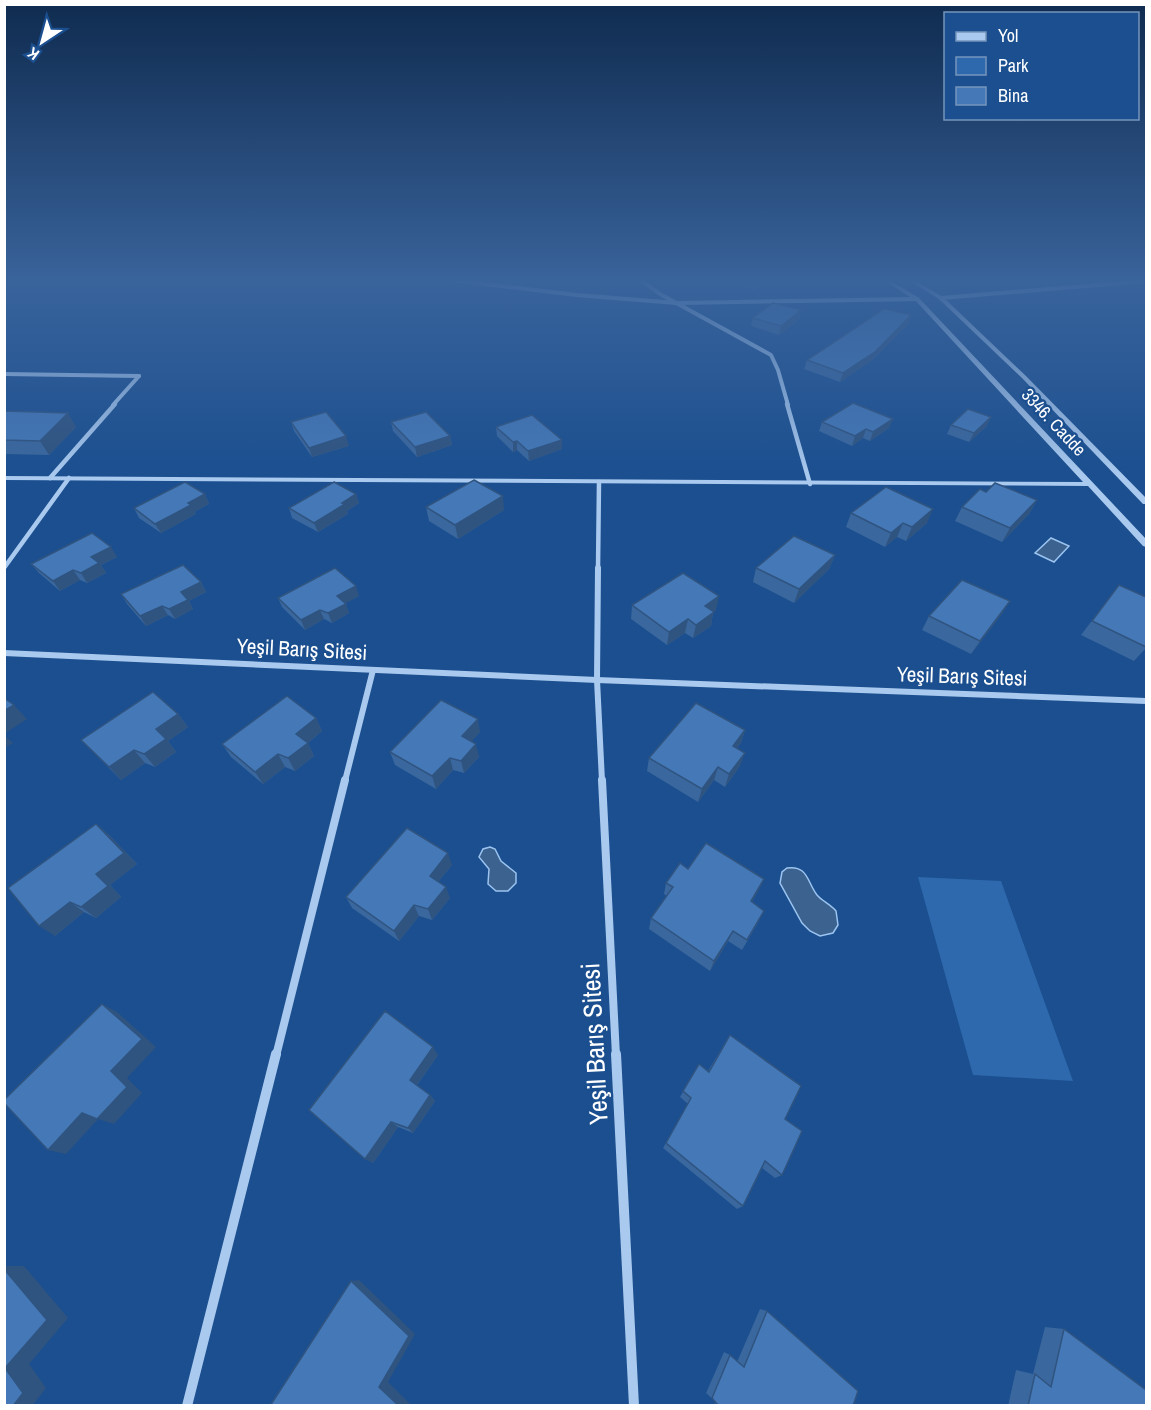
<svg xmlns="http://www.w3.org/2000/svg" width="1151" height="1410" font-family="'Archivo Narrow',sans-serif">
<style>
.green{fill:#2e69ad}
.water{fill:#3c6290;stroke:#9cc4f0;stroke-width:1.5}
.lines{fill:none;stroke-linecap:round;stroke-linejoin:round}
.minor-far4{stroke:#a9c9ee;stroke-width:4}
.minor-far3{stroke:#a9c9ee;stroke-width:4.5}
.minor-far2{stroke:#a9c9ee;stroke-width:6}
.minor-far1{stroke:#a9c9ee;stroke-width:8}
.minor{stroke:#a9c9ee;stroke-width:10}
.tertiary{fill:#a9c9ee;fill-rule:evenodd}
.wall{fill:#3a679d}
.shaded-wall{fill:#305480}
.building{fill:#4478b7;stroke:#305480;stroke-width:1.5}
.labels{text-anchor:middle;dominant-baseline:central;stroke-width:4.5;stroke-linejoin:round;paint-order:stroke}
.far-street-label{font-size:18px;fill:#fff;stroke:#1b4f8f}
.street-label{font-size:21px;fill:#fff;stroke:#1b4f8f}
.near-street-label{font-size:26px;fill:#fff;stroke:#1b4f8f}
</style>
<rect width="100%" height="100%" fill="#1b4f8f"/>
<polygon class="green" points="918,877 1001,881 1073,1081 973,1075"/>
<g class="water">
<polygon points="1051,538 1069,546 1054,562 1035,553"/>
<polygon points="490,847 495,849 501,861 516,873 516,883 508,891 496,891 488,884 489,869 479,857 483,849"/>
<path d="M787,868C808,865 807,882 817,895C822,901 830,904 836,911L838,925L833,933L820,936L810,931L802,923L780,883L782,872Z"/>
</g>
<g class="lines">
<g class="minor-far4">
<polyline points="433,278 577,295 677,303 917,299"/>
<polyline points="638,278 660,294 771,355 778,370 788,405"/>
<polyline points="941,298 1146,281"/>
<polyline points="4,374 139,376"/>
<polyline points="113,405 139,376"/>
</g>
<g class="minor-far3">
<polyline points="787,404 810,484"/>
<polyline points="50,478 115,404"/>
<polyline points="4,568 69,478"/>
<polyline points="598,569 599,482"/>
</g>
<g class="minor-far2">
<polyline points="598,568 597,680 602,781"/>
<polyline points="4,653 597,680 1146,701"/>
<polyline points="345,781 373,670"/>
</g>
<g class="minor-far1">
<polyline points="602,780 616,1056"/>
<polyline points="276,1056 345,780"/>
</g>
<g class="minor">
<polyline points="616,1054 634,1406"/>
<polyline points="187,1406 276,1054"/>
</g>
<g class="tertiary">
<polygon points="880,278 886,278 919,298 1146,539 1146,547 1143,546 1088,486 4,480 4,476 1083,482 915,300"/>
<polygon points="905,278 910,278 943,297 1026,376 1146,498 1146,504 1143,504 1022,378 939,299"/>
</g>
</g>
<g class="wall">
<polygon points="721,278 776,278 756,291 720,280"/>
<polygon points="801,310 799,319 779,335 751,326 753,318"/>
<polygon points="911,315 908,324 872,360 840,382 804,369 807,360"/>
<polygon points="4,411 76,427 49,455 4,454"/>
<polygon points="291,422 349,446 312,457 294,431"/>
<polygon points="391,422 450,436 452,445 417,457 393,431"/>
<polygon points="822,422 889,428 870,441 863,438 852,446 819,431"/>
<polygon points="951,425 987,426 969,442 947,434"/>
<polygon points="496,427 562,440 562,449 529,461 517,450 513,452 497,436"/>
<polygon points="986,492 1037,500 1029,514 1002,542 955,521 962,507"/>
<polygon points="205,494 209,504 194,512 196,514 161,533 139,518 134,508"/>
<polygon points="356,494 359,503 347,511 348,514 318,532 292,518 289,508"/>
<polygon points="426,507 504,510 458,539 429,521"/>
<polygon points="851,513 927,523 906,541 897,537 885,547 846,527"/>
<polygon points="835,555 829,569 794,603 753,582 756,568"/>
<polygon points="117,557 101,565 106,573 87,583 80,580 60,591 39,573 31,564"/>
<polygon points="201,582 206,592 189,601 193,609 175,619 168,615 146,626 127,604 121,594"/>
<polygon points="1119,585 1146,597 1146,648 1134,661 1081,635"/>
<polygon points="359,596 345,603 349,613 332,623 324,619 305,630 282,607 278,598"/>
<polygon points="1010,601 1001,615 971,654 922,630 929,616"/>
<polygon points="632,605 716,610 713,612 711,626 693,638 685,633 667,645 631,619"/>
<polygon points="178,714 188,727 168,741 176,752 155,767 145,763 121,780 81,740"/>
<polygon points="316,718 322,731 308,743 314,756 295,771 285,767 263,784 231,757 222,744"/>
<polygon points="745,730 741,743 737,748 740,766 725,787 714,780 698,802 647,771 649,758"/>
<polygon points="480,732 471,741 479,757 464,773 453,770 436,789 395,765 390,752"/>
<polygon points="96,824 109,835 137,864 110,885 121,897 96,918 84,912 55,936"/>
<polygon points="452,865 438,882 450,898 432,920 419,916 399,941 352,908 346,897"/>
<polygon points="688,869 764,879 752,902 759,921 742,950 728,941 710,971 649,929 651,918 667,896 664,894 666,883"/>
<polygon points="730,1035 785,1119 782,1175 775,1178 762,1168 743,1206 737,1209 663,1148 688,1104 680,1097 695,1071 708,1071"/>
<polygon points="438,1055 417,1085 430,1095 435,1101 413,1133 398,1127 373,1163 309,1110"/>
<polygon points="760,1309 767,1311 853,1406 714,1406 716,1402 706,1393 724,1352 730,1355 737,1362"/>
<polygon points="1045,1327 1064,1329 1146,1406 1008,1406 1016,1370 1033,1374"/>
</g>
<g class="shaded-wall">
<polygon points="766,278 776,278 756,291 757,283"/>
<polygon points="945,278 968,278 944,281"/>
<polygon points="801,310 799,319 779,335 781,326"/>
<polygon points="911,315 908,324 872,360 840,382 843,373"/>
<polygon points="68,413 76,427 49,455 40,441"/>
<polygon points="991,417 987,426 969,442 974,433"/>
<polygon points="893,419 889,428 870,441 873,432"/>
<polygon points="866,429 863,438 852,446 855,436"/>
<polygon points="346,436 349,446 312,457 309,448"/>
<polygon points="450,436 452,445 417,457 415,447"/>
<polygon points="562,440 562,449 529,461 528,451"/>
<polygon points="517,441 517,450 513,452 513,442"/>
<polygon points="205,494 209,504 194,512 196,514 161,533 155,524 188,503"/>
<polygon points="356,494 359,503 347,511 348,514 318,532 314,523 342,503"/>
<polygon points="503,496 504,510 458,539 455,525"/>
<polygon points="1037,500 1029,514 1002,542 1010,528"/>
<polygon points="933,509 927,523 906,541 912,527"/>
<polygon points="903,523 897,537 885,547 891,533"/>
<polygon points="111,547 117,557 101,565 106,573 87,583 81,573 91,557"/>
<polygon points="835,555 829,569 794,603 799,589"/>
<polygon points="73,570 80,580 60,591 53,581"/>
<polygon points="201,582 206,592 189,601 193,609 175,619 169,609 181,592"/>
<polygon points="356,586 359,596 341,606 337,596"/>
<polygon points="719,596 716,610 713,612 711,626 693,638 696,625 705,606"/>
<polygon points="1010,601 1001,615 971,654 980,641"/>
<polygon points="346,604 349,613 332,623 328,613"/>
<polygon points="162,606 168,615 146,626 140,616"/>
<polygon points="320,610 324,619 305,630 301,620"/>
<polygon points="688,619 685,633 667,645 669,632"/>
<polygon points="14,705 27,719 4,734 4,711"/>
<polygon points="178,714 188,727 168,741 176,752 155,767 144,754 156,729"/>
<polygon points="316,718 322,731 303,747 296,734"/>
<polygon points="478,719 480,732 465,749 462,736"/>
<polygon points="745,730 741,743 729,759 733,746"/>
<polygon points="4,735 13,743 4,748"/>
<polygon points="308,743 314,756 295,771 288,758"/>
<polygon points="476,744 479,757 464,773 461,761"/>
<polygon points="134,750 145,763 121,780 109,767"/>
<polygon points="745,753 740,766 725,787 729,774"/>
<polygon points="278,754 285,767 263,784 255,772"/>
<polygon points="450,758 453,770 436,789 432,776"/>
<polygon points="718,767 714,780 698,802 702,789"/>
<polygon points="96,824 109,835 137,864 110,885 121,897 96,918 81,907 96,874"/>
<polygon points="448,853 452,865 434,887 430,876"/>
<polygon points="764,879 759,890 746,912 751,901"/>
<polygon points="446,887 450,898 432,920 428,909"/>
<polygon points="70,902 84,912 55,936 39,926"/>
<polygon points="414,905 419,916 399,941 394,931"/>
<polygon points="733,931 728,941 710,971 714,961"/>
<polygon points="102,1004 117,1012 156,1047 127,1078 142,1093 114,1124 98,1119 66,1154 48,1150 111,1071"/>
<polygon points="433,1047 438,1055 416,1086 410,1080"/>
<polygon points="430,1095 435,1101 413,1133 408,1128"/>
<polygon points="391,1122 398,1127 373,1163 365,1159"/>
<polygon points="4,1266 24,1266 68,1318 29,1364 46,1388 32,1406 13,1406 5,1368"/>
<polygon points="359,1280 415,1334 388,1382 411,1405 411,1406 399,1406 379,1387 351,1281"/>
</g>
<g class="building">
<polygon points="740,278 766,278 757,283"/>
<polygon points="773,303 801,310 781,326 753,318"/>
<polygon points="884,309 911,315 875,352 843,373 807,360"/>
<polygon points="853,403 893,419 873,432 866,429 855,436 822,422"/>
<polygon points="968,409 991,417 974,433 951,425"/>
<polygon points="4,411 68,413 40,441 4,440"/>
<polygon points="326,412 346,436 309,448 291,422"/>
<polygon points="426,412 450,436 415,447 391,422"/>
<polygon points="532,415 562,440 528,451 517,441 513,442 496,427"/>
<polygon points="474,480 503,496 455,525 426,507"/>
<polygon points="185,482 205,494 188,503 191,505 155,524 134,508"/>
<polygon points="334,482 356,494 342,503 345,504 314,523 289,508"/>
<polygon points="995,483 1037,500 1010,528 962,507 980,489 986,492"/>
<polygon points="886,487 933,509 912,527 903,523 891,533 851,513"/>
<polygon points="92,533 111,547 91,557 99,563 81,573 73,570 53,581 31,564"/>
<polygon points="794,536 835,555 799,589 756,568"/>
<polygon points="183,565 201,582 181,592 188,600 169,609 162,606 140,616 121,594"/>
<polygon points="335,568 356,586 337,596 346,604 328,613 320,610 301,620 278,598"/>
<polygon points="683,573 719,596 705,606 714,612 696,625 688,619 669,632 632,605"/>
<polygon points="962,580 1010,601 980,641 929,616"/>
<polygon points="1119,585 1146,597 1146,647 1092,621"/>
<polygon points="153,692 178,714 156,729 166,739 144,754 134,750 109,767 81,740"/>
<polygon points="287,696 316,718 296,734 308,743 288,758 278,754 255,772 222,744"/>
<polygon points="4,698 14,705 4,711"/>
<polygon points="441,700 478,719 462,736 476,744 461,761 450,758 432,776 390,752"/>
<polygon points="696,703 745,730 733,746 745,753 729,774 718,767 702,789 649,758"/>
<polygon points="96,824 124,853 96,874 108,886 81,907 70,902 39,926 8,888"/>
<polygon points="407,828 448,853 430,876 446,887 428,909 414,905 394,931 346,897"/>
<polygon points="706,843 764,879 751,901 764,911 747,940 733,931 714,961 651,918 673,887 666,883 680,863 688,869"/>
<polygon points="102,1004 142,1039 111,1071 127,1087 97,1119 82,1113 48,1150 4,1103 4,1100"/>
<polygon points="385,1011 433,1047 410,1080 430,1095 408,1128 391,1122 365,1159 309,1110"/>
<polygon points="730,1035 801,1086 785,1119 802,1131 782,1175 765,1161 743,1206 666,1143 691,1098 683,1091 699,1064 709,1072"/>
<polygon points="4,1269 47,1320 5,1368 23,1393 13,1406 4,1406"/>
<polygon points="351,1281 409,1336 379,1387 399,1406 270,1406"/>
<polygon points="767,1311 858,1391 853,1406 719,1406 712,1398 730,1355 744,1367"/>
<polygon points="1064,1329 1146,1390 1146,1406 1028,1406 1035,1374 1051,1387"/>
</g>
<linearGradient id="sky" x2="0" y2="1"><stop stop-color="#0f2b4f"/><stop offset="0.59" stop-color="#39639b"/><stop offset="1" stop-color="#39639b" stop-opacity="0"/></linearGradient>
<rect width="1151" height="475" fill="url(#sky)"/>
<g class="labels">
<g class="far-street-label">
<text transform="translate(1054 422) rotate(47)">3346. Cadde</text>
</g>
<g class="street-label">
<text transform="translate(302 649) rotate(3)">Yeşil Barış Sitesi</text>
<text transform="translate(962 676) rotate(2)">Yeşil Barış Sitesi</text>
</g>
<g class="near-street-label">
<text transform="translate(594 1044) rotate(-93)">Yeşil Barış Sitesi</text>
</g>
</g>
<rect width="1151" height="1410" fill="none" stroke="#ffffff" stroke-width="12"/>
<rect x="944" y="12" width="195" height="108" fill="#1b4f8f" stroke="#7695bc" stroke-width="1.5"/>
<rect x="956" y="32" width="30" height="9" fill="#a9c9ee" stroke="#7695bc" stroke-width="1.5"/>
<text x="998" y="42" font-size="18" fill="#ffffff">Yol</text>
<rect x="956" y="57" width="30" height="18" fill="#2e69ad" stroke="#7695bc" stroke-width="1.5"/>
<text x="998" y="72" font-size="18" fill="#ffffff">Park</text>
<rect x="956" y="87" width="30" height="18" fill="#4478b7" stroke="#7695bc" stroke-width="1.5"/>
<text x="998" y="102" font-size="18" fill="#ffffff">Bina</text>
<g transform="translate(42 42) rotate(216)" stroke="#1b4f8f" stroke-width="4.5" paint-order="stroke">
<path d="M0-4.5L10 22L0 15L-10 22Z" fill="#ffffff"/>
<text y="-9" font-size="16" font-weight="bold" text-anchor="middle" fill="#ffffff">K</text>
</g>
</svg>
